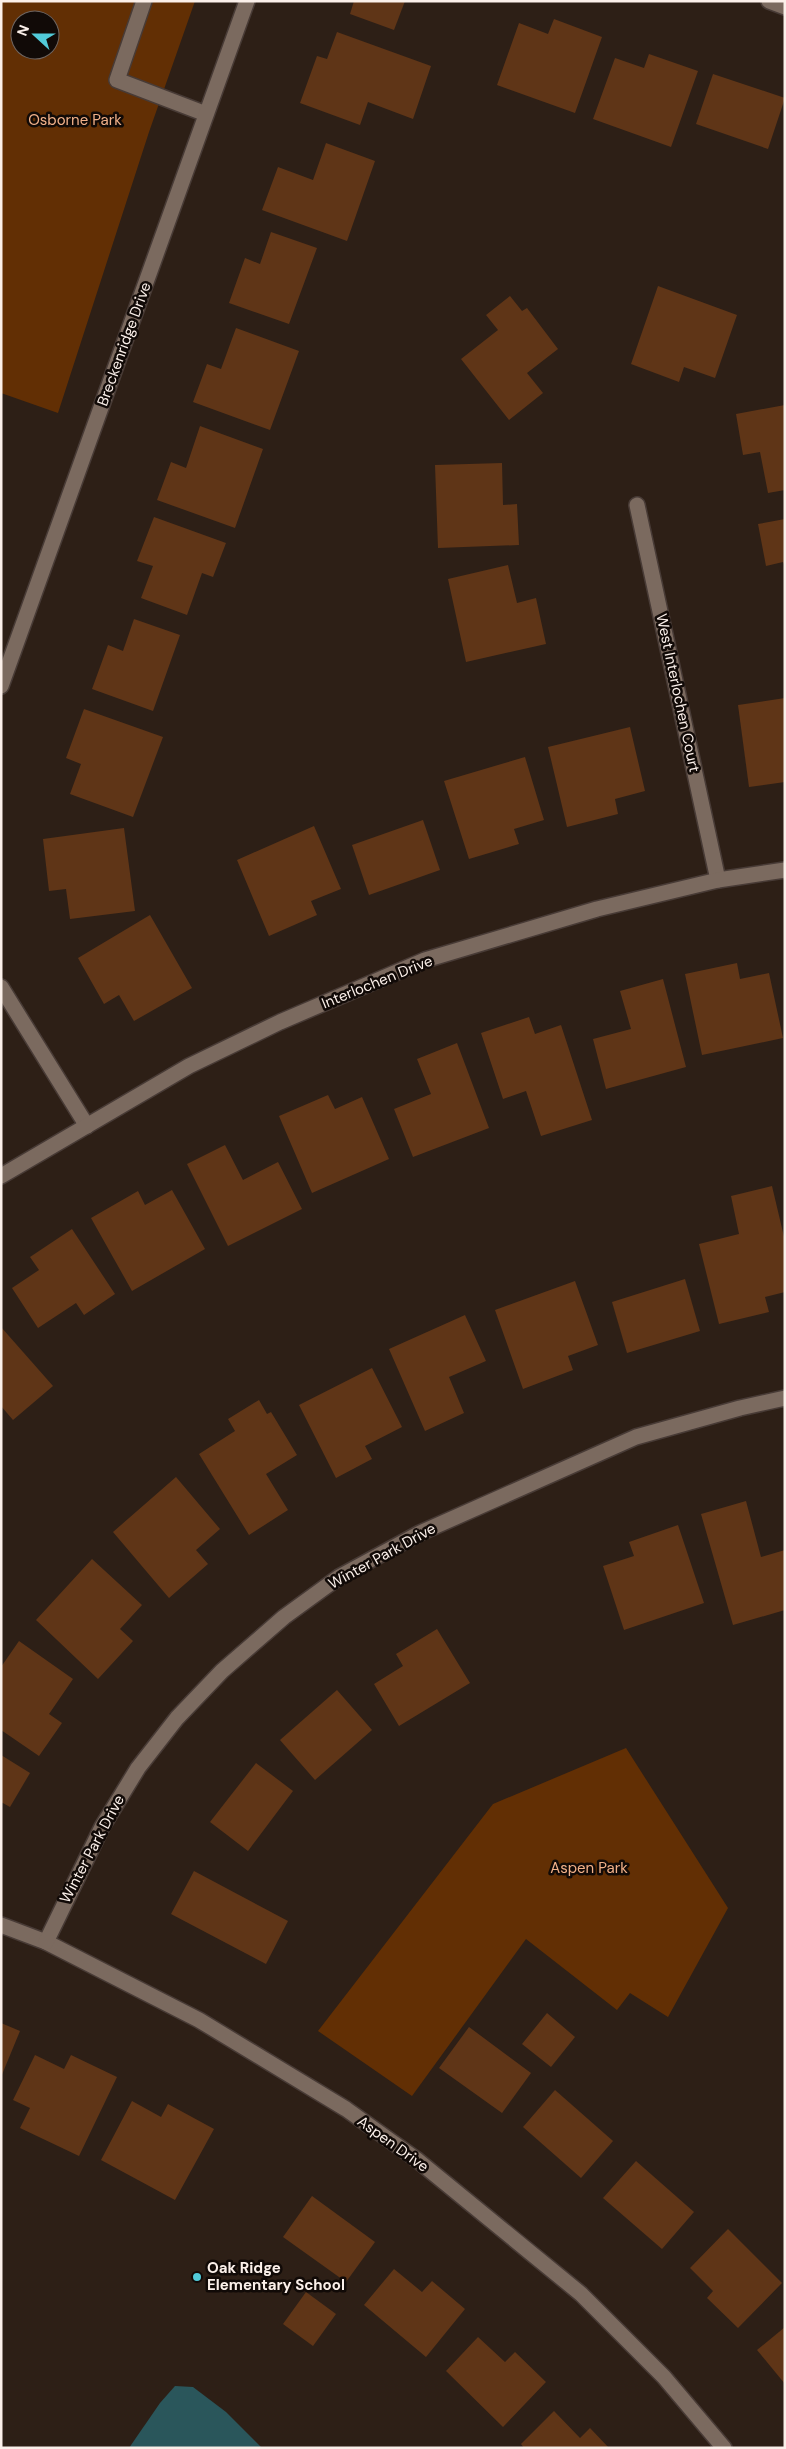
<svg xmlns="http://www.w3.org/2000/svg" width="786" height="2449" font-family="'DM Sans',sans-serif">
<style>
.green{fill:#622f04;fill-rule:evenodd}
.water{fill:#2a565b}
.building{fill:#5f3517}
.lines{fill:none;stroke-linecap:round;stroke-linejoin:round}
.lane-casing{stroke:#483b36;stroke-width:18}
.street-casing{stroke:#483b36;stroke-width:18}
.lane{stroke:#7b6a5f;stroke-width:15}
.street{stroke:#7b6a5f;stroke-width:15}
.poi-dot{fill:#52cbd9;stroke:#110a07;stroke-width:2}
.labels{text-anchor:middle;dominant-baseline:central;stroke-width:5;stroke-linejoin:round;paint-order:stroke}
.park-label{font-size:15px;fill:#f2b189;stroke:#110a07}
.street-label{font-size:15px;fill:#fbf0ea;stroke:#110a07}
.poi-label{font-size:15px;font-weight:bold;fill:#fbf0ea;stroke:#110a07;text-anchor:start}
</style>
<rect width="100%" height="100%" fill="#2d1f16"/>
<g class="green">
<path d="M1,1H195L149,132L58,413L1,393ZM20,20H50V50H20Z"/>
<polygon points="626,1748 728,1908 668,2017 630,1993 617,2010 526,1939 412,2096 318,2031 493,1804"/>
</g>
<polygon class="water" points="175,2386 193,2387 226,2412 262,2448 129,2448 160,2403"/>
<g class="building">
<polygon points="354,1 405,1 394,30 350,14"/>
<polygon points="554,19 602,37 575,113 497,85 519,23 548,34"/>
<polygon points="337,32 431,66 413,119 368,102 360,125 300,103 317,56 327,59"/>
<polygon points="649,54 698,71 671,147 593,119 615,58 644,68"/>
<polygon points="713,74 785,98 768,149 696,124"/>
<polygon points="326,143 375,161 347,241 262,210 278,167 313,180"/>
<polygon points="271,232 317,248 289,324 229,303 245,258 260,264"/>
<polygon points="658,286 737,315 715,378 684,367 679,382 631,364"/>
<polygon points="510,296 522,311 527,308 558,349 527,373 543,393 509,420 461,359 498,330 486,315"/>
<polygon points="236,328 299,351 270,430 193,402 207,364 221,369"/>
<polygon points="785,405 785,490 768,493 760,452 743,455 736,414"/>
<polygon points="200,426 263,449 235,528 157,500 171,462 186,468"/>
<polygon points="502,463 503,505 517,504 519,545 438,548 435,465"/>
<polygon points="154,517 226,543 213,577 202,573 187,615 141,598 153,566 137,561"/>
<polygon points="785,519 785,566 783,562 766,566 758,524"/>
<polygon points="508,565 517,603 536,598 546,644 466,662 448,579"/>
<polygon points="134,619 180,635 153,711 92,689 108,645 123,651"/>
<polygon points="785,698 785,782 749,787 738,705"/>
<polygon points="84,709 163,737 133,817 70,794 81,764 66,758"/>
<polygon points="630,727 645,791 615,799 618,814 567,827 548,747"/>
<polygon points="525,757 544,820 514,829 519,844 469,859 444,781"/>
<polygon points="423,820 440,870 369,895 352,845"/>
<polygon points="314,826 341,889 311,901 317,915 269,936 237,860"/>
<polygon points="124,828 135,911 70,919 66,889 49,891 43,839"/>
<polygon points="150,915 192,988 134,1021 119,995 104,1004 78,958"/>
<polygon points="737,963 740,979 769,973 783,1038 702,1055 685,974"/>
<polygon points="663,979 686,1067 606,1089 593,1039 631,1029 620,991"/>
<polygon points="529,1017 535,1034 561,1025 592,1120 541,1136 526,1091 503,1099 481,1033"/>
<polygon points="457,1043 489,1128 413,1157 394,1109 431,1094 417,1059"/>
<polygon points="328,1095 335,1109 362,1097 389,1159 312,1193 279,1116"/>
<polygon points="225,1145 243,1180 278,1162 302,1209 228,1246 187,1164"/>
<polygon points="772,1186 785,1241 785,1292 765,1297 769,1312 719,1324 699,1244 739,1234 731,1196"/>
<polygon points="172,1190 205,1249 132,1291 91,1218 138,1191 145,1205"/>
<polygon points="72,1229 115,1294 84,1315 76,1303 38,1328 12,1288 39,1270 30,1257"/>
<polygon points="685,1279 700,1331 627,1353 612,1302"/>
<polygon points="575,1281 598,1345 568,1356 573,1370 523,1389 495,1310"/>
<polygon points="465,1315 486,1361 449,1377 464,1413 425,1431 389,1349"/>
<polygon points="1,1327 53,1386 13,1420 1,1406"/>
<polygon points="372,1368 402,1427 365,1446 372,1459 336,1478 299,1405"/>
<polygon points="259,1400 267,1414 271,1412 297,1455 266,1474 288,1510 249,1535 199,1454 235,1431 228,1419"/>
<polygon points="176,1477 220,1529 196,1550 208,1564 169,1598 113,1532"/>
<polygon points="746,1501 761,1557 785,1550 785,1610 733,1625 701,1514"/>
<polygon points="678,1525 704,1603 624,1630 603,1566 634,1556 629,1542"/>
<polygon points="92,1559 142,1605 120,1629 133,1641 98,1679 36,1620"/>
<polygon points="437,1629 470,1683 399,1726 374,1684 403,1666 396,1654"/>
<polygon points="19,1641 73,1679 49,1714 62,1723 39,1756 1,1730 1,1667"/>
<polygon points="337,1690 372,1730 315,1780 280,1740"/>
<polygon points="1,1755 30,1773 10,1807 1,1802"/>
<polygon points="256,1763 293,1791 248,1851 210,1822"/>
<polygon points="194,1871 288,1921 266,1964 171,1914"/>
<polygon points="547,2013 575,2037 551,2067 522,2044"/>
<polygon points="1,2023 20,2031 1,2077"/>
<polygon points="469,2027 531,2073 502,2113 439,2068"/>
<polygon points="35,2055 64,2069 71,2055 117,2077 79,2156 20,2128 30,2108 13,2100"/>
<polygon points="555,2090 613,2141 581,2178 523,2127"/>
<polygon points="132,2101 161,2117 168,2104 214,2129 175,2200 101,2160"/>
<polygon points="636,2161 694,2212 662,2249 603,2198"/>
<polygon points="312,2196 375,2242 346,2282 283,2237"/>
<polygon points="728,2229 782,2283 738,2328 707,2298 713,2291 690,2268"/>
<polygon points="394,2269 422,2292 432,2281 465,2309 426,2357 364,2305"/>
<polygon points="306,2292 336,2314 313,2346 283,2324"/>
<polygon points="785,2327 785,2384 757,2350"/>
<polygon points="478,2337 505,2362 515,2352 546,2382 503,2427 446,2371"/>
<polygon points="554,2411 580,2438 590,2428 609,2448 524,2448 521,2444"/>
</g>
<g class="lines">
<g class="lane-casing">
<polyline id="lane" points="144,1 117,80 206,114"/>
</g>
<g class="street-casing">
<g id="street">
<polyline points="769,1 785,7"/>
<polyline points="637,505 718,880"/>
<polyline points="1,686 247,1"/>
<polyline points="1,987 87,1126"/>
<polyline points="1,1176 189,1066 280,1022 425,960 597,909 718,880 785,870"/>
<polyline points="1,1925 46,1942 199,2020 346,2109 416,2159 581,2294 664,2377 724,2448"/>
<polyline points="46,1942 102,1827 138,1768 177,1718 222,1671 284,1617 339,1577 420,1533 636,1437 740,1408 785,1398"/>
</g>
</g>
<use href="#lane" class="lane"/>
<use href="#street" class="street"/>
</g>
<circle class="poi-dot" cx="197" cy="2277" r="5"/>
<g class="labels">
<g class="park-label">
<text x="75" y="120">Osborne Park</text>
<text x="589" y="1868">Aspen Park</text>
</g>
<g class="street-label">
<text transform="translate(124 344) rotate(-70)">Breckenridge Drive</text>
<text transform="translate(678 693) rotate(78)">West Interlochen Court</text>
<text transform="translate(377 982) rotate(-22)">Interlochen Drive</text>
<text transform="translate(382 1556) rotate(-29)">Winter Park Drive</text>
<text transform="translate(92 1849) rotate(-62)">Winter Park Drive</text>
<text transform="translate(393 2144) rotate(36)">Aspen Drive</text>
</g>
<g class="poi-label">
<text x="207" y="2268">Oak Ridge<tspan x="207" dy="17">Elementary School</tspan></text>
</g>
</g>
<rect width="786" height="2449" fill="none" stroke="#fbf0ea" stroke-width="5"/>
<g transform="translate(35 35) rotate(291)"><circle r="24" fill="#110a07" stroke="#6f6662"/>
<path d="M0-4L9 19L0 12L-9 19Z" fill="#52cbd9"/>
<text y="-8" font-size="14" font-weight="bold" text-anchor="middle" fill="#fbf0ea">N</text>
</g>
</svg>
